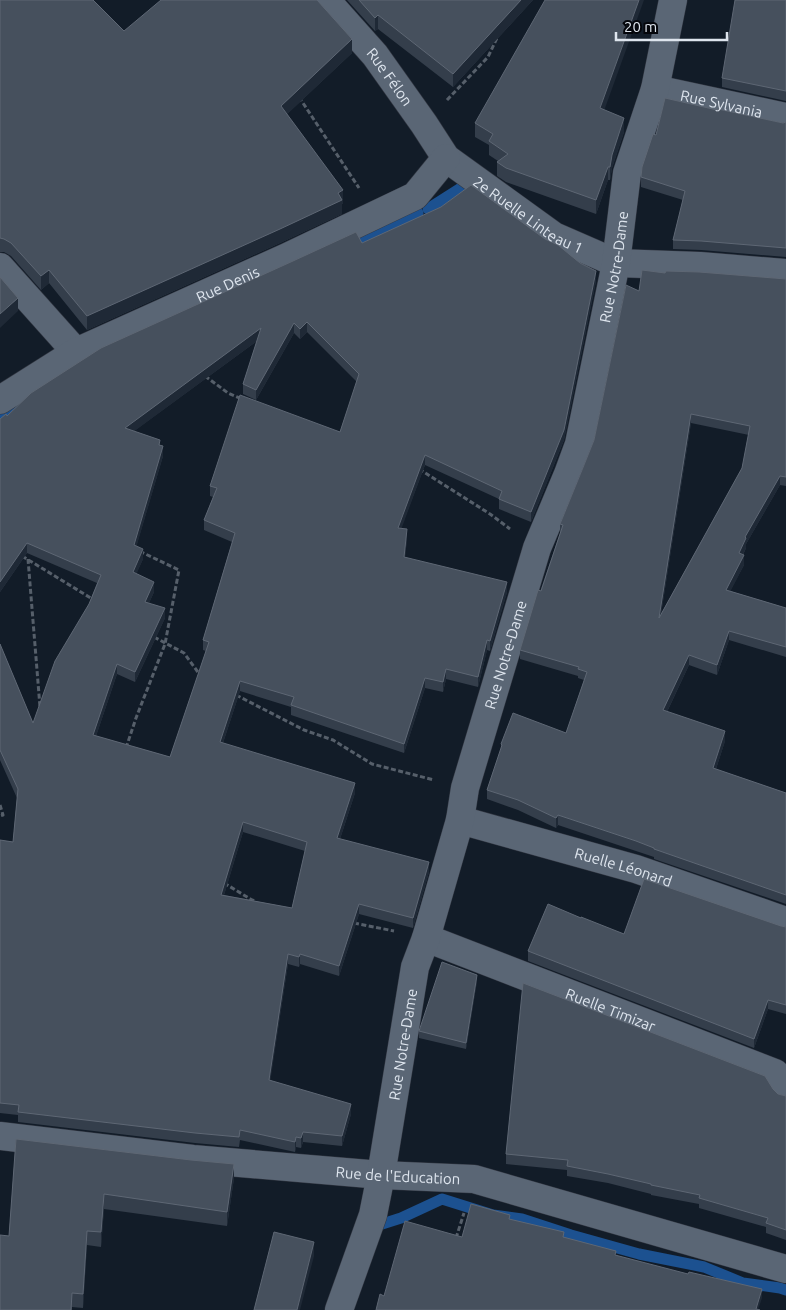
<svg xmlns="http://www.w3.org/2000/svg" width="786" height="1310" font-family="Ubuntu,sans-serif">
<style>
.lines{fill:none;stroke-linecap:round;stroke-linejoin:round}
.stream{stroke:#1c5190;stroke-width:11}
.minor-casing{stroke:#323742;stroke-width:29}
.path{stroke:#565f6a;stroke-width:3;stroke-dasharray:5 2.5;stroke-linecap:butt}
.minor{stroke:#5a6675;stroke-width:28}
.wall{fill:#343e4b;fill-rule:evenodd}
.shaded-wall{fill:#1f2936}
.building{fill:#46505d;stroke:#5e6774;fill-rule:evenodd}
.labels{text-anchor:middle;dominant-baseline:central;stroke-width:4;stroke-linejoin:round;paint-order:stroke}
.street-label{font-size:15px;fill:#dee5ee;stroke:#04060b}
</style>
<rect width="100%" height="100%" fill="#121c28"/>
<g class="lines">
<g class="stream">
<polyline points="428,209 461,188"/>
<polyline points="348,248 383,232 404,220 418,213"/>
<polyline points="0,416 32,396"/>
<polyline points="374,1230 379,1225 401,1218 442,1199 493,1215 522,1219 571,1235 639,1254 704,1267 743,1283 780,1288 786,1290"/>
</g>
<g class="minor-casing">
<g id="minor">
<path id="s1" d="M326,0L375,55L424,124L446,158L554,236L616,263L700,266L786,273"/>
<path id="s2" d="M655,89L786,117"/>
<polyline points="0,267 76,352"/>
<path id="s3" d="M0,400L76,352L287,257L415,196L446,158"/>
<path id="s4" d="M460,820L636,869L786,921"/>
<path id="s5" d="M426,938L775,1073L786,1090"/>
<path id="s6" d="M0,1136L193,1159L381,1175L474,1179L786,1269"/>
<path id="s7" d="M339,1310L373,1215L381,1175L415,967L426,938L460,820L465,788L537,548L568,474L579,444L616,263L627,173L655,89L673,0"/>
</g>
</g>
<g class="path">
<polyline points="299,97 359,188"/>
<polyline points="447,100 488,57 497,38"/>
<polyline points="205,376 228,393 242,399"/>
<polyline points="419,469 490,514 510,529"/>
<polyline points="22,556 94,600"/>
<polyline points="28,559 40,707"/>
<polyline points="154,637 184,653 200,675"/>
<polyline points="236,695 304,730 333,740 372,764 434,780"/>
<polyline points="126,748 136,718 165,644 179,570 139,551"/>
<polyline points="0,805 3,815 0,816"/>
<polyline points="224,883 252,900 255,901"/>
<polyline points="354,923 394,931"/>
<polyline points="456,1238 464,1213"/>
</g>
<use href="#minor" class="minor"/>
</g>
<g class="wall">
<polygon points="0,0 124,31 352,53 287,114 343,203 342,204 342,214 280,243 87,330 49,283 41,290 11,256 4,252 0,252"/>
<polygon points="347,0 533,0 453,87 378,29 375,31"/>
<polygon points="786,0 786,101 722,87 722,78"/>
<polygon points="604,110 624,132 612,168 610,180 608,180 596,214 506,182 497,176 497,162 498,161 489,155 489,145 475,137 475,123"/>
<polygon points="717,110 783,123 786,122 786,257 701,250 673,249 673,240 683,200 641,187 641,177 656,135"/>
<path d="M362,243L596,281L564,440L531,522L499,509V499L425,465L401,528L407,539L405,557L507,592L490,651L487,650L478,687L446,679L443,692L425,688L404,753L291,715V707L240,691L223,743L355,793L340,839L429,872L413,928L359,914L339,976L300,964L299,967L288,964L270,1080L351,1114L342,1146L303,1142L301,1148L296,1147L295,1152L240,1140L239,1147L195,1143L18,1122V1115L0,1113V840L13,842L17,798L0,760V644L33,723L89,604L97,583L27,553L0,592V419L7,416ZM307,332L357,382L340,432L210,486V496L213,497L204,520V530L232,542L203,640V650L206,651L170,757L96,736L117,674L135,682L165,618L149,603L154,592L136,574L143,559L136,547L163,456L160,445L134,431L257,341L243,384V394L256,400L294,333L300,339ZM243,832L305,851L292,908L224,895Z"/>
<path d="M665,273L786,279V486L780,485L746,544V548L743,555L744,565L730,591L786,608V657L729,640L717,675L689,665L667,712L725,741L716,769L786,793V904L654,859V857L558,825L556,828L518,810L487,799V790L501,749V744L566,733L584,680L578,678V676L520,659V650L560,533V524L582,470L594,440L639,291ZM691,423L749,435L742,468L661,614Z"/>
<polygon points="581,918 624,934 781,926 786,927 786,1014 768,1009 754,1048 528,961 528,951"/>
<polygon points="477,981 466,1049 419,1038 419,1031"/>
<polygon points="773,1089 778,1094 786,1096 786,1240 766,1233 766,1227 699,1208 699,1204 651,1195 651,1194 608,1183 567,1176 567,1170 506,1164 506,1154"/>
<polygon points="16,1139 234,1178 227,1226 104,1209 101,1247 87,1245 83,1308 72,1307 72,1310 0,1310 9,1236"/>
</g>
<g class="shaded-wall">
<polygon points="521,0 533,0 453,87 453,74"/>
<polygon points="639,0 644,0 600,122 600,108"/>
<polygon points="378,15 378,29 375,31 375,18"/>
<polygon points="352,39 352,53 281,120 281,106"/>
<polygon points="624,118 624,132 612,168 610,180 610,167 612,155"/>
<polygon points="608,167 608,180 596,214 596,200"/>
<polygon points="343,190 343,203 342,204 342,214 280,243 87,330 87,316 338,193"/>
<polygon points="49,270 49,283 41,290 41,276"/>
<polygon points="596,271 596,281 564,440 531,522 531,512"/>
<polygon points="18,298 18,311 0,328 0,314"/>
<polygon points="307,322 307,332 300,339 300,329"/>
<polygon points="294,323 294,333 256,400 256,390"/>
<polygon points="261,328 261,338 125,438 125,428"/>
<polygon points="691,414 691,423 659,627 659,618"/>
<polygon points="163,446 163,456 134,555 134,545"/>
<polygon points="425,455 425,465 398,538 398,528"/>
<polygon points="780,476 780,485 746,544 746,548 739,562 739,553 745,537"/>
<polygon points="407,529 407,539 404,567 404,557"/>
<polygon points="27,543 27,553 0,592 0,582"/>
<polygon points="143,549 143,559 133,582 133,572"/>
<polygon points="744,555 744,565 726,600 726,590"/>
<polygon points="154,582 154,592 145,612 145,602"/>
<polygon points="507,582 507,592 490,651 490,641"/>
<polygon points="165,608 165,618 135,682 135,672"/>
<polygon points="729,631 729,640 717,675 717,665"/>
<polygon points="487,640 487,650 478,687 478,677"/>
<polygon points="689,655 689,665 663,720 663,710"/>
<polygon points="117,664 117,674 93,745 93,735"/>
<polygon points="446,669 446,679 443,692 443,682"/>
<polygon points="425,678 425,688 404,753 404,744"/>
<polygon points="240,681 240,691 220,752 220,742"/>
<polygon points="725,731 725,741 713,778 713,768"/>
<polygon points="355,783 355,793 337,848 337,838"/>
<polygon points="558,815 558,825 556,828 556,818"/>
<polygon points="243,822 243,832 221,905 221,895"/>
<polygon points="429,862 429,872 413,928 413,918"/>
<polygon points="359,904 359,914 339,976 339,966"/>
<polygon points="288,954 288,964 269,1090 269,1080"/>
<polygon points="300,954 300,964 299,967 299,957"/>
<polygon points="477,975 477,981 466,1049 466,1043"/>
<polygon points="768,1000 768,1009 754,1048 754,1039"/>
<polygon points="351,1104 351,1114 342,1146 342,1136"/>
<polygon points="303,1132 303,1142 301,1148 301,1138"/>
<polygon points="296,1137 296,1147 295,1152 295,1142"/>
<polygon points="234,1164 234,1178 227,1226 227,1212"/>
<polygon points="104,1194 104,1209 101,1247 101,1232"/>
<polygon points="87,1231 87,1245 83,1308 83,1294"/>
<polygon points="314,1242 314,1256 300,1310 297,1310"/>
<polygon points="762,1289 762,1298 758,1310 756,1310"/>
</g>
<g class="building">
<polygon points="0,0 93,0 124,31 161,0 317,0 352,39 281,106 343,190 338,193 342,200 280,229 87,316 49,270 41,276 11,243 4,239 0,238"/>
<polygon points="359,0 521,0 453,74 378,15 375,18"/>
<polygon points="545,0 639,0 600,108 624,118 612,155 610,167 608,167 596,200 506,168 497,162 508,154 489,141 493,134 475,123"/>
<polygon points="735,0 786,0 786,91 722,78"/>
<polygon points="665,98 717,110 718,109 783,123 786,122 786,248 701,241 673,240 685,191 641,177 642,167 653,134 656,135"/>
<path d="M471,185L545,239L558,245L580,263L596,271L564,430L531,512L499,499L502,491L425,455L398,528L407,529L404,557L507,582L490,641L487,640L478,677L446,669L443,682L425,678L404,744L291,705L294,697L240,681L220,742L355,783L337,838L429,862L413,918L359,904L339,966L300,954L299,957L288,954L269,1080L351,1104L342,1136L303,1132L301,1138L296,1137L295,1142L240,1130L239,1137L195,1133L18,1112L19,1105L0,1103V840L13,842L18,789L0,750V644L33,723L55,661L89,604L101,575L27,543L0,582V419L6,414L7,416L31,393L101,348L293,261L356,232L362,243L441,207ZM307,322L359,374L340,432L240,395L210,486L217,488L204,520L235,533L203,640L209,642L170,757L93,735L117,664L135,672L165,608L145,602L154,582L133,572L143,549L134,545L163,446L159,445L160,440L125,428L261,328L243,384L256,390L294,323L300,329ZM243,822L307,842L292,908L221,895Z"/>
<path d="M642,270L665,273L666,271L699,272L786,279V477L780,476L745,537L746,538L739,553L744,555L726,590L786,608V647L729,631L717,665L689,655L663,710L725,731L713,768L786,793V895L654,849V848L636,841L558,815L556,818L518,800L487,790L502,745L501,744L513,713L566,733L587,672L578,669L579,667L520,650L538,590L541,591L563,525L560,524L582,470L594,440L626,285L639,291ZM691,414L750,426L742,468L659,618Z"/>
<polygon points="0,277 18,298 0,314"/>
<polygon points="644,879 781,926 786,927 786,1005 768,1000 754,1039 528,951 548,904 581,918 581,917 624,934"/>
<polygon points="442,962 477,975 466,1043 419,1031"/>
<polygon points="523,983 765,1076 773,1089 778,1094 786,1096 786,1230 766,1223 768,1218 699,1198 700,1195 651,1185 651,1184 608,1174 567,1166 568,1160 506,1154"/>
<polygon points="16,1139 191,1160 234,1164 227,1212 104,1194 101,1232 87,1231 83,1294 72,1293 71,1310 0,1310 0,1235 9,1236"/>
<polygon points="471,1204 510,1215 509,1219 564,1232 563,1237 616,1251 615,1255 688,1274 689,1272 762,1289 756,1309 760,1310 376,1310 380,1294 384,1296 405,1221 462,1237"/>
<polygon points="274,1232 314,1242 297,1310 254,1310"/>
</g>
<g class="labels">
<g class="street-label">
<text stroke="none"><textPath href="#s1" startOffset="100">Rue Félon</textPath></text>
<text stroke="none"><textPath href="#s2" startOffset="68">Rue Sylvania</textPath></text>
<text stroke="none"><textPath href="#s1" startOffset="299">2e Ruelle Linteau 1</textPath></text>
<text stroke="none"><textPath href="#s7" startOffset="1082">Rue Notre-Dame</textPath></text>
<text stroke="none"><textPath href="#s3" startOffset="256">Rue Denis</textPath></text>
<text stroke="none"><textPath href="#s7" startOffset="678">Rue Notre-Dame</textPath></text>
<text stroke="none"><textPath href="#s4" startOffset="170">Ruelle Léonard</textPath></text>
<text stroke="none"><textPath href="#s5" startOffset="198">Ruelle Timizar</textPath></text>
<text stroke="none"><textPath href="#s7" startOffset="274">Rue Notre-Dame</textPath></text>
<text stroke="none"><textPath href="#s6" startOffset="400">Rue de l'Education</textPath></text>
</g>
</g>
<path d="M616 32v8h111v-8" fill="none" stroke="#dee5ee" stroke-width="2.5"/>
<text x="624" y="32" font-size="15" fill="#dee5ee" stroke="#04060b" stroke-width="4" paint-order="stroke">20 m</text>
</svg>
